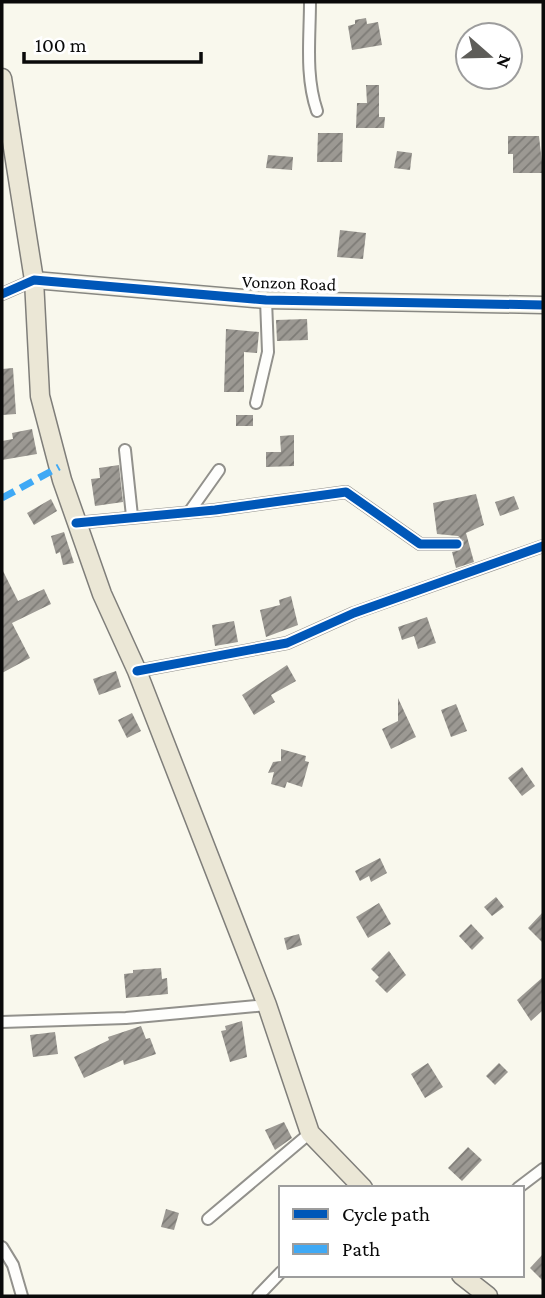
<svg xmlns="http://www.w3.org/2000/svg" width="545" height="1298" font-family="'Crimson Pro',serif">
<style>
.building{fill:url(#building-hatch)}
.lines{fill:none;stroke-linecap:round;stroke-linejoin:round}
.street-casing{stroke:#92918c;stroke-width:14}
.secondary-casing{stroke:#888883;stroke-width:19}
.primary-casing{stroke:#7f7e7a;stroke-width:21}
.street{stroke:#fefefc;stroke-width:10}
.secondary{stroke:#f4f3e7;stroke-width:16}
.primary{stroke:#ebe7d6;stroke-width:18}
.quiet{stroke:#3fa9f5;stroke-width:7;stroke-dasharray:14 7;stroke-linecap:butt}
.cycleway-casing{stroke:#fff;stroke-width:13}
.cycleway{stroke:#0057b8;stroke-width:9}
.labels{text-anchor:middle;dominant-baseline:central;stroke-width:7;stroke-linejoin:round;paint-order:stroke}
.street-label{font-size:18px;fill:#0a0a0a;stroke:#fff}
</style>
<defs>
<pattern id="building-hatch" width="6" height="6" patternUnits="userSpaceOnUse" patternTransform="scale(1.75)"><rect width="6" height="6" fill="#9c9993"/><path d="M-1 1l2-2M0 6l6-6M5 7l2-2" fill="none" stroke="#7d7b76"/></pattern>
</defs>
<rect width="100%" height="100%" fill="#f9f8ed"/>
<g class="building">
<polygon points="366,18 367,24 378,22 382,45 352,50 348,26 355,24 355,20"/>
<polygon points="366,85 379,85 379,117 385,117 384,128 356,128 357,103 367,103"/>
<polygon points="318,133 343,133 342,162 317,162"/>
<polygon points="508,136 539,136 543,173 513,173 513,154 508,154"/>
<polygon points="397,151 412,153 410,170 394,168"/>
<polygon points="268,155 293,157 292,170 266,168"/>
<polygon points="340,230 366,233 363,259 337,257"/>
<polygon points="307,319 308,340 277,341 276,320"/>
<polygon points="226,329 259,332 257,353 244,352 244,392 224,392"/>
<polygon points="13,368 16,414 2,415 2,369"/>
<rect x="236" y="415" width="17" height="11"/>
<polygon points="32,429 37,454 2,460 2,441 13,439 12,433"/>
<polygon points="294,435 294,466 266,467 266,452 281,452 280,436"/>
<polygon points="119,465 123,502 95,506 91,479 100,478 99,468"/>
<polygon points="476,494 484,525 466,533 474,562 456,568 452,552 461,550 464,541 458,536 437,534 433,503"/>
<polygon points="514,496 519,509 500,516 495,502"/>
<polygon points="51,499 57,511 34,525 27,513"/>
<polygon points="64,532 74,563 63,565 60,552 56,554 51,536"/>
<polygon points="2,569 18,601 44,589 51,604 12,623 30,658 2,673"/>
<polygon points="291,596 298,625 266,637 260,610 280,605 279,600"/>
<polygon points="427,617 436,643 418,649 414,636 402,640 398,627"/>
<polygon points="234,621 238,642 215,646 212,625"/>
<polygon points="287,665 296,681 271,695 275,702 254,715 242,695"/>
<polygon points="116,671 121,687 99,695 93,679"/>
<polygon points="398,698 416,737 391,749 382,729 398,721"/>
<polygon points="456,704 467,731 451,737 441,710"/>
<polygon points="132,713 141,731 127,738 118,720"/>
<polygon points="281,749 306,756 305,761 309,762 302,787 287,782 285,788 271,784 274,772 268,773 273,762 281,761"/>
<polygon points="522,767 535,786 522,796 508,778"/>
<polygon points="380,858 387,873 371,882 369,876 360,881 355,871"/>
<polygon points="496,897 504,907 492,916 484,907"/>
<polygon points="379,903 391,924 368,938 356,917"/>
<polygon points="543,912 543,943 528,928"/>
<polygon points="471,924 484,938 472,950 459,936"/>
<polygon points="299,934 302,945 287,950 284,938"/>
<polygon points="389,951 406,975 387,993 375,981 379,977 371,969"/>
<polygon points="161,968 162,979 167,978 168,994 126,998 124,974 133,973 133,970"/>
<polygon points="543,977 543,1010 531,1021 517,1000"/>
<polygon points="242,1021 247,1057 230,1062 221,1031 226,1030 225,1026"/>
<polygon points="141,1026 146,1039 150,1038 156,1054 124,1065 123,1060 84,1078 74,1057 109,1040 108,1037"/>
<polygon points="55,1032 58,1054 33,1057 30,1035"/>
<polygon points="428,1063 443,1087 425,1098 411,1074"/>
<polygon points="499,1063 508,1072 495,1085 486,1076"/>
<polygon points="284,1122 292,1138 275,1150 265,1130"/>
<polygon points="468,1147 482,1160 462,1181 448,1168"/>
<polygon points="166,1209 179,1213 174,1230 161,1227"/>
<polygon points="543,1254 543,1281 530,1268"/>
</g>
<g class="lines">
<g class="street-casing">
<g id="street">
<path d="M310,2C310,38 305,76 317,111"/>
<polyline points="2,294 34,280"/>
<polyline points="256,403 268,352 266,300"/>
<polyline points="125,450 132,516"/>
<polyline points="190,511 219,470"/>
<polyline points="76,523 215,510 346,492 420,544 457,544"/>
<polyline points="137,671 287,643 354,613 543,546"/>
<polyline points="2,1022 126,1018 267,1005"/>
<polyline points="518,1188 543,1169"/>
<polyline points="208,1219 310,1133"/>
<polyline points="2,1247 13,1265 22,1296"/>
<polyline points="258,1296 281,1272"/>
</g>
</g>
<g class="secondary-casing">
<polyline id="secondary" points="34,280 266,300 543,305"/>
</g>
<g class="primary-casing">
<g id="primary">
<polyline points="2,78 34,280 40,396 62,480 102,594 137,671 267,1005 310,1133 363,1188"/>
<polyline points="461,1275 488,1296"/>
</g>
</g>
<use href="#street" class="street"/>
<use href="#secondary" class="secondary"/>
<use href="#primary" class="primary"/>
<polyline class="quiet" points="2,498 59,467"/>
<g class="cycleway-casing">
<g id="cycleway">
<polyline points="2,294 34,280 266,300 543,305"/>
<polyline points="76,523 215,510 346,492 420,544 457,544"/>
<polyline points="137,671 287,643 354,613 543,546"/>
</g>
</g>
<use href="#cycleway" class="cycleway"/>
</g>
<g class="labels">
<g class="street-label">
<text transform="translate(289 283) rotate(2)">Vonzon Road</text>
</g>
</g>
<rect width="545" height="1298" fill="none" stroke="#0a0a0a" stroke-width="7"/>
<rect x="279" y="1186" width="245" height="91" fill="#ffffff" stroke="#9d9d9d" stroke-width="2"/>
<rect x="293" y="1209" width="35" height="10" fill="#0057b8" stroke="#9d9d9d" stroke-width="2"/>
<text x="342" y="1221" font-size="21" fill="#0a0a0a">Cycle path</text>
<rect x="293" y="1244" width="35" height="10" fill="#3fa9f5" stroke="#9d9d9d" stroke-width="2"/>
<text x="342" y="1256" font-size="21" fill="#0a0a0a">Path</text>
<g transform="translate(489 56) rotate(110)"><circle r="33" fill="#ffffff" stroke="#9d9d9d" stroke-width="2"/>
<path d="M0-5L12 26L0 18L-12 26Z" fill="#5e5d59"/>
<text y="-10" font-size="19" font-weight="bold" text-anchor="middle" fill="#0a0a0a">N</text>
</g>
<path d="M24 52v10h177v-10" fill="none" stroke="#0a0a0a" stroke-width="3.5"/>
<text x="35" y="52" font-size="21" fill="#0a0a0a" stroke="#ffffff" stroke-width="5" paint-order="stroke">100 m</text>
</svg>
